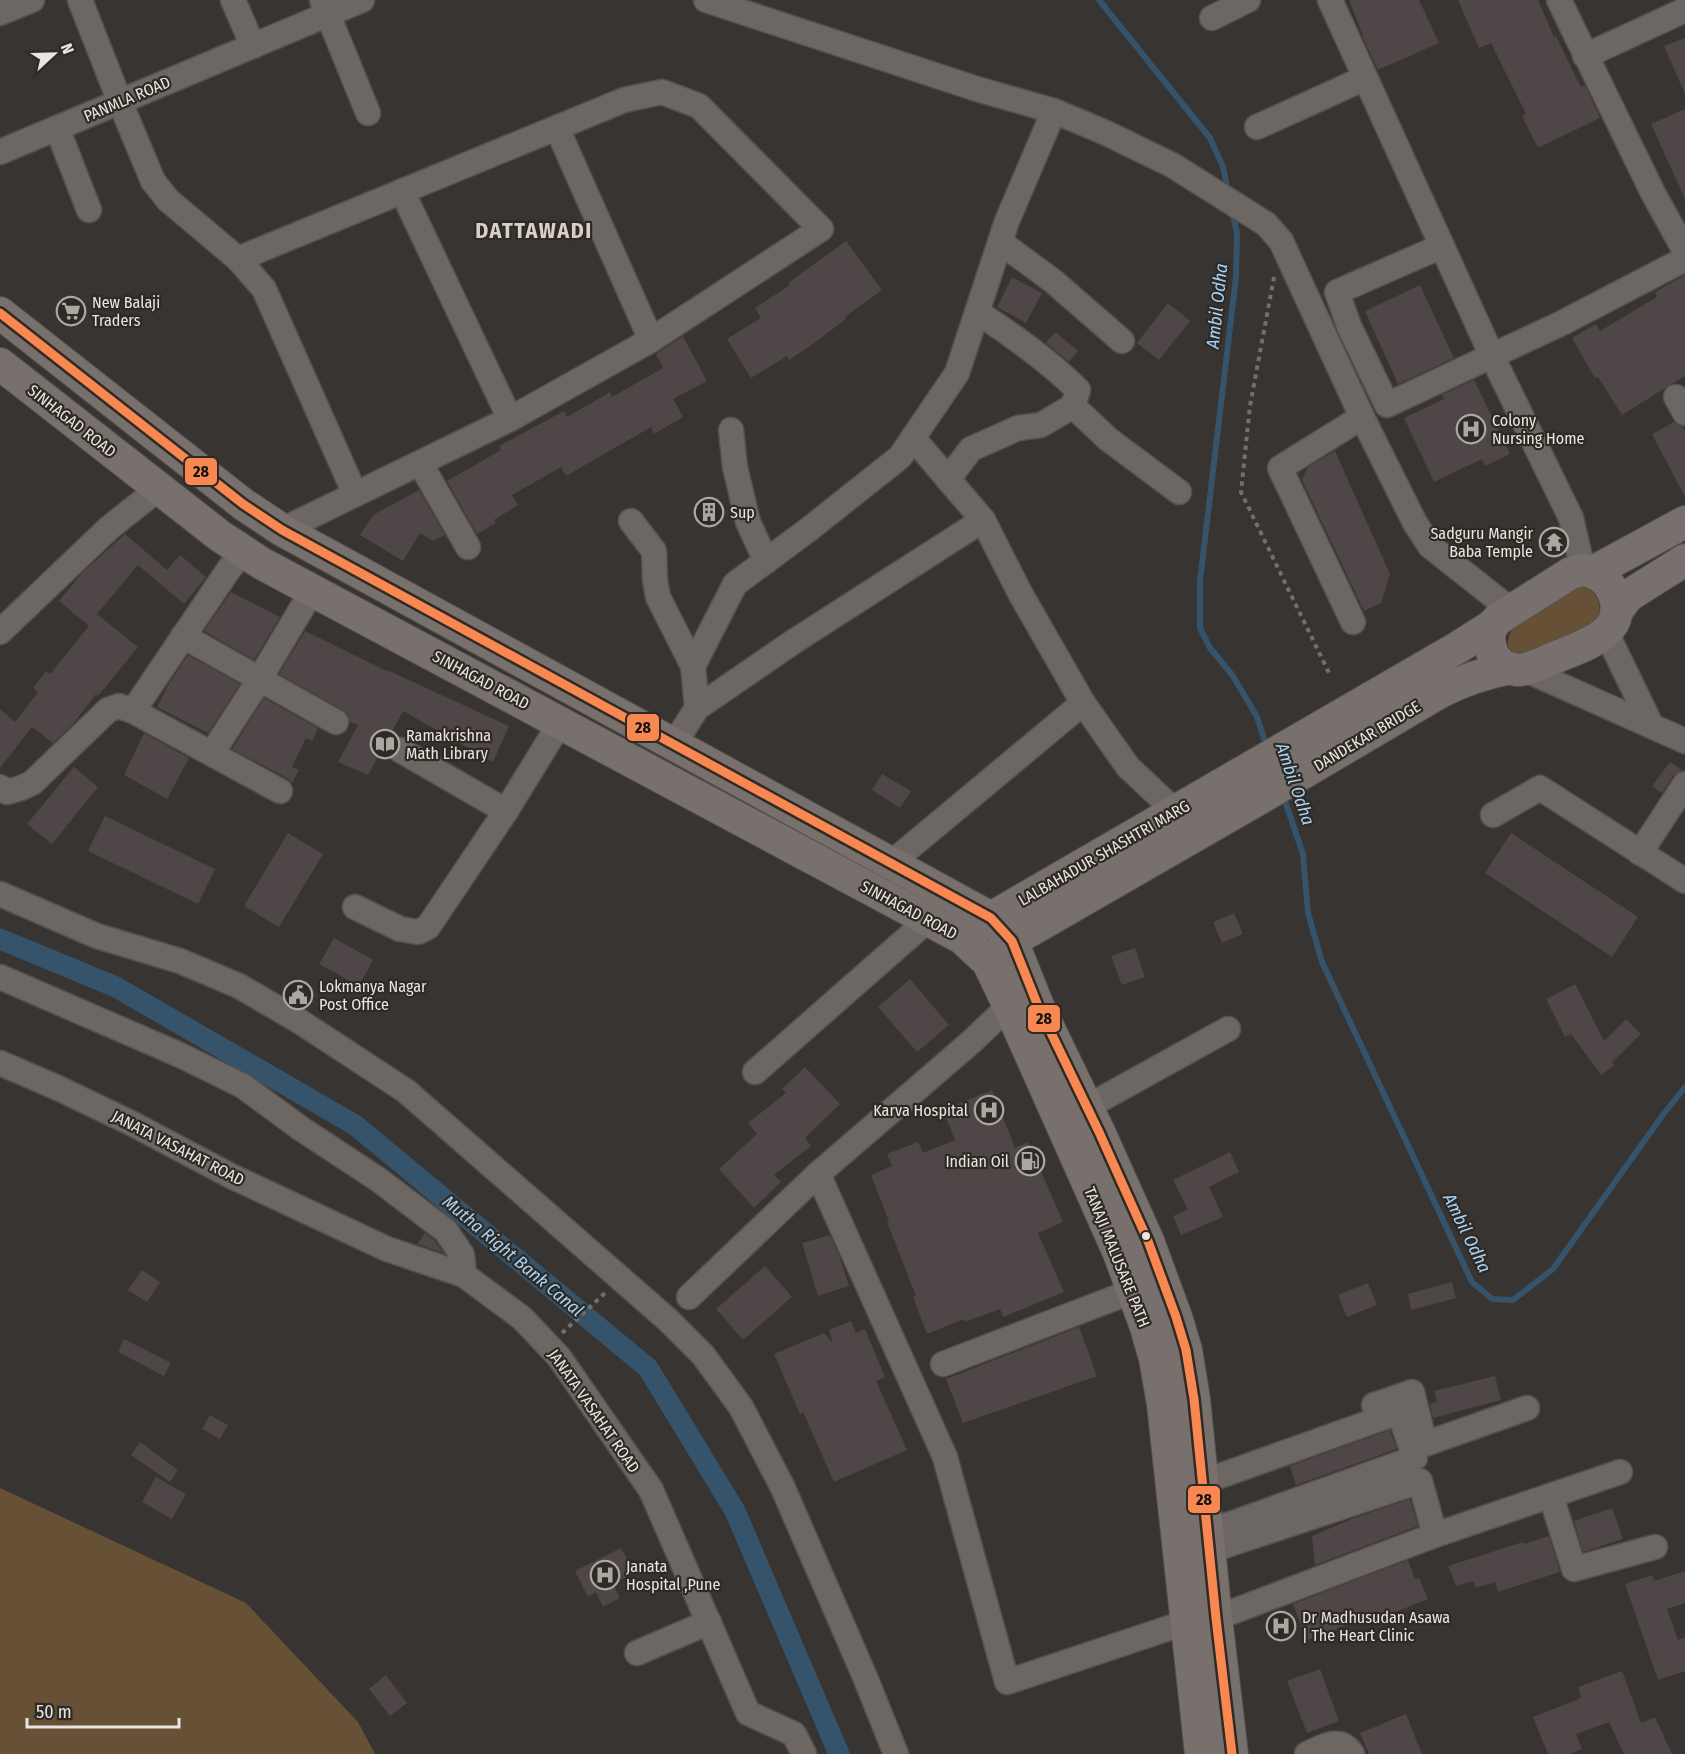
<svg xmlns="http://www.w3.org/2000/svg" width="1685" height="1754" font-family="'Fira Sans Condensed',sans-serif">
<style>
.green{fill:#675136}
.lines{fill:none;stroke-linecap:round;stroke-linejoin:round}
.stream{stroke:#35536b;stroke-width:6}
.canal{stroke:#35536b;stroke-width:21}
.building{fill:#4f4647}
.minor-casing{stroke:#53504e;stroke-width:27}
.major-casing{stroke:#53504e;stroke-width:34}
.path{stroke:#736f6c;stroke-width:4;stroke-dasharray:4.5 4.5;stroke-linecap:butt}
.minor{stroke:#6d6764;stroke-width:24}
.major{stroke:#78706c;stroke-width:32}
.bus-1-casing{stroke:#2f2a24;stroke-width:14}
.bus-1{stroke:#f88751;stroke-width:9}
.bus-dot{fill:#e9e5e1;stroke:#2f2a24;stroke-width:2}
.labels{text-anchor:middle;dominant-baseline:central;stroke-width:4.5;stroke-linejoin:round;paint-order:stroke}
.street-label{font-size:16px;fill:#e9e5e1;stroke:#2f2a24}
.poi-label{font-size:16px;fill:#e9e5e1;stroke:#2f2a24;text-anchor:start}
.water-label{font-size:18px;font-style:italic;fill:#a6d3f9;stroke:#2f2a24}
.district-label{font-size:22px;font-weight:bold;letter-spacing:1.5px;fill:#d7d0c8;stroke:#2f2a24}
.line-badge{stroke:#2f2a24;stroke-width:2}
.pale-badge-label{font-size:16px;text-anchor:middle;font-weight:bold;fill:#111}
</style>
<rect width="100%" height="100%" fill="#373431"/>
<g class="green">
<path d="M1574,586C1594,585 1604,602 1597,620L1590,625L1527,653C1505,656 1504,642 1514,626Z"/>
<polygon points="0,1488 246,1603 358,1722 375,1754 0,1754"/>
</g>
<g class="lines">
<g class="stream">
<polyline points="1099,0 1210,138 1223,167 1228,191"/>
<polyline points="1232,210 1237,233 1236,277 1200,581 1200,628 1210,648 1233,676 1257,717 1267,748"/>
<polyline points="1283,795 1303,854 1308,913 1322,962 1472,1282 1492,1299 1513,1300 1553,1269 1662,1116 1685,1087"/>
</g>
<polyline class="canal" points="0,939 116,987 355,1125 648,1368 735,1511 839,1754"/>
</g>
<g class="building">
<polygon points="1349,0 1419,0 1439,43 1378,70 1362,36 1363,36"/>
<polygon points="1458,0 1538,0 1554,37 1556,36 1581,87 1585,85 1600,118 1538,148 1522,116 1526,114 1491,43 1479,48"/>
<polygon points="1685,38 1685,94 1664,46"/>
<polygon points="1685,109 1685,199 1651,124"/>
<polygon points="846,241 882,290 845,317 846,319 810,346 789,360 787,356 751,378 727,339 761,318 755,308 790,285 788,283"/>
<polygon points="1685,275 1685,376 1622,415 1598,377 1595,378 1572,338 1596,324 1600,331 1657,297 1655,292"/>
<polygon points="1012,277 1042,293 1026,323 997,307"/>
<polygon points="1420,285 1454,358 1398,384 1365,311"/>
<polygon points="1168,303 1190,321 1159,360 1137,343"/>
<polygon points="1055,332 1078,351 1069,362 1046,343"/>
<polygon points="683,336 707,381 673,399 683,417 654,434 651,427 566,476 561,467 512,495 518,505 494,520 496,523 477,534 447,481 501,450 499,446 564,411 567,417 610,392 612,397 663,368 656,354"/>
<polygon points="1474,380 1510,454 1485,466 1482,459 1434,482 1404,418 1444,399 1442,395"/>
<polygon points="1674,422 1683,427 1685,431 1685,497 1652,434"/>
<polygon points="1335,451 1390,574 1381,603 1364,611 1302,480 1308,467"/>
<polygon points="419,490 445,535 433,541 420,533 403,561 360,535 373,515"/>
<polygon points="713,501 720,517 706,523 699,507"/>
<polygon points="125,534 167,570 180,555 206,577 184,604 138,565 97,614 138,647 98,696 96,694 74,723 53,743 32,727 0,768 0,709 15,722 38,692 33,688 46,671 50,674 89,626 59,601 82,573"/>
<polygon points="231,592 280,617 254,660 204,631"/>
<polygon points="305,631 387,671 387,670 509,726 493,762 403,711 368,775 338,762 358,725 350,722 348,714 343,710 279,674"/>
<polygon points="188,655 240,684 208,733 157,707 168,685"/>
<polygon points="264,698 318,728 312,741 306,738 292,767 299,770 292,783 287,778 232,749"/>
<polygon points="144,733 189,758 167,799 124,775"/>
<polygon points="1670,762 1682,770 1673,776 1662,793 1652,786"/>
<polygon points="74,767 98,787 52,844 27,824"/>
<polygon points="882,774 911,791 900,808 872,790"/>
<polygon points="105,816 215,869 198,904 88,851"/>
<polygon points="288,833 323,854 279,927 244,906"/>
<polygon points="1511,833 1638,917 1612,957 1485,873"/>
<polygon points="1234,913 1243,934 1222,943 1213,922"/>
<polygon points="334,938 373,960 359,986 319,964"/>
<polygon points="1135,948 1145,977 1122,985 1111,956"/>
<polygon points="910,979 949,1025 917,1052 878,1007"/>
<polygon points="1575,984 1604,1041 1626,1019 1641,1034 1612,1062 1614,1065 1601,1075 1571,1034 1565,1037 1546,999"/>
<polygon points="805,1067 840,1104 805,1138 811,1146 774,1175 781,1182 754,1208 719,1169 757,1134 748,1123 786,1093 782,1089"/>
<polygon points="992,1090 1015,1148 1028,1142 1063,1222 1038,1233 1064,1292 1003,1317 1000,1309 965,1322 964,1319 927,1334 913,1297 916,1296 887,1222 889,1221 871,1175 892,1166 887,1154 918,1142 923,1153 955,1140 943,1110"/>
<polygon points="1230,1152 1239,1172 1209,1187 1223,1217 1181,1235 1173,1216 1188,1210 1173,1180"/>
<polygon points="425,1233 435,1241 444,1253 417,1244"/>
<polygon points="830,1235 840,1258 849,1286 818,1296 802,1243"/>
<polygon points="765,1266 792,1297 743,1340 716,1309"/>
<polygon points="142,1270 160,1282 147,1302 128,1290"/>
<polygon points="1452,1282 1456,1298 1411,1310 1408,1294"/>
<polygon points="1368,1283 1377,1305 1347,1317 1338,1295"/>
<polygon points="851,1321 856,1333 865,1329 885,1377 876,1381 907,1450 834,1482 803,1412 800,1414 774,1354 824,1333 833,1343 829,1330"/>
<polygon points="1079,1327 1097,1376 963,1423 946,1379"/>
<polygon points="124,1339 171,1363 164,1376 118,1352"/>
<polygon points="1495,1376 1501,1400 1433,1418 1430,1404 1437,1402 1434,1391"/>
<polygon points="210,1415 228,1425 220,1439 202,1429"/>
<polygon points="1390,1430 1397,1449 1296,1485 1290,1466"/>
<polygon points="140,1442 178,1470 170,1482 131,1455"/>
<polygon points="156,1477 186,1494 172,1519 142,1502"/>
<polygon points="1410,1499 1418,1526 1315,1565 1312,1536 1354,1518"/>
<polygon points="1612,1508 1623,1539 1583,1552 1574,1521"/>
<polygon points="1549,1536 1560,1572 1498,1592 1495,1582 1476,1588 1473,1581 1456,1586 1448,1566 1523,1542 1524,1544"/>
<polygon points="621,1548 634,1573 613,1584 620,1598 603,1607 596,1592 588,1597 575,1571"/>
<polygon points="1408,1560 1415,1579 1419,1578 1428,1599 1375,1620 1373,1615 1307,1640 1293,1604"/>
<polygon points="1685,1571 1685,1603 1667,1609 1678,1640 1685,1637 1685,1671 1658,1680 1625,1584 1652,1575 1654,1581"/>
<polygon points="1320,1669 1339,1721 1307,1733 1287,1681"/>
<polygon points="1622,1671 1641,1723 1655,1717 1672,1754 1624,1754 1609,1722 1576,1734 1582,1749 1570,1754 1548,1754 1533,1717 1581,1698 1578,1687"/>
<polygon points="386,1675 407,1703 390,1716 369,1689"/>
<polygon points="1406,1714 1422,1754 1369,1754 1360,1733"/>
</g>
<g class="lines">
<g class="minor-casing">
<g id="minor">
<polyline points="80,0 120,102 153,181 168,200 238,259 264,289 355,494"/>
<polyline points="233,0 253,46"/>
<polyline points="322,0 368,113"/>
<polyline points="706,0 977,89 1054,111 1104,132 1172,165 1266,224 1281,241 1362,417 1415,523 1430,546 1511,610"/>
<polyline points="1330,0 1492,356 1571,518 1583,570"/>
<polyline points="1559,0 1653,193 1685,251"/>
<polyline points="0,13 32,0"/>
<polyline points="1212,18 1248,0"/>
<polyline points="1585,56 1685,10"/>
<polyline points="1257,127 1365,78"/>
<polyline points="57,128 89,210"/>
<polyline points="557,128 651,340"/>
<polyline points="0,152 362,0"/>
<polyline points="402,191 510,419"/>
<polyline points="1000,242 1053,281 1122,341"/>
<polyline points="1442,246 1337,292 1349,326 1387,405 1562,323 1685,259"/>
<polyline points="238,259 624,100 662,92 699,106 821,229 651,340 510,419 282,530"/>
<path d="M977,312C1012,335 1048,360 1078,390L1073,406"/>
<polyline points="1676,397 1685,413"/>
<polyline points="731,430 735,467 748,522 766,561"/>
<polyline points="913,438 983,520 1020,593 1083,703 1128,767 1176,812"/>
<polyline points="420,463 468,547"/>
<polyline points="948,479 971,449 1018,428 1041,425 1073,406 1108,439 1179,492"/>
<polyline points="631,521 654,551 655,580 658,597 693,666"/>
<polyline points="1353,622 1280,468 1362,417"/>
<polyline points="0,632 109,528 158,489"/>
<polyline points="1606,632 1651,725"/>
<polyline points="183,636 336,722"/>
<polyline points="1526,670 1685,741"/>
<polyline points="697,708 693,666 735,584 808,530 900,457 957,373 1007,221 1054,111"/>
<polyline points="133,711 229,569 244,551"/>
<polyline points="674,744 697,708 793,642 983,520"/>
<polyline points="400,750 506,811"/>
<polyline points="212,753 256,685 312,591"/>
<polyline points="0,787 7,792 21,788 32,783 108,710 119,706 133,711 280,791"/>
<polyline points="1493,815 1540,788 1685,881"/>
<polyline points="1640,853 1685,784"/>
<polyline points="891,863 1083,703"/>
<polyline points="0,894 97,936 180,961 239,986 299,1021 406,1091 668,1320 703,1355 741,1407 783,1488 865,1677 896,1754"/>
<polyline points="355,907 400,929 418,932 428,927 506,811 560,723"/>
<polyline points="0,977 180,1055 243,1086 300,1128 379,1180 446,1231 462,1255 464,1275"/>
<polyline points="0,1063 58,1088 131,1123 231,1176 387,1249 464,1275 522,1318 559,1357 651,1490 748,1713 794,1734 804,1754"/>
<polyline points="755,1072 928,920"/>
<polyline points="1087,1107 1228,1029"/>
<polyline points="818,1174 945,1457 1007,1682 1187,1622"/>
<polyline points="689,1297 818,1174 970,1043 1009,1006"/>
<polyline points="943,1364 1133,1291"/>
<polyline points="1374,1405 1412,1392 1425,1444 1527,1408"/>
<polyline points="1203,1482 1399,1412 1415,1458 1208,1532"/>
<polyline points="1551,1496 1574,1569 1655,1547"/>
<polyline points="1209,1551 1420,1481 1435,1535"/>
<polyline points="1216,1618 1435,1535 1620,1472"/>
<polyline points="637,1653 709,1622"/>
<path d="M1307,1754C1323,1747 1340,1735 1352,1754"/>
</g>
</g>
<g class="major-casing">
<g id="major">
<polyline points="0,313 243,504 282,530 991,918 1012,941 1038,1006 1099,1132 1148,1241 1176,1317 1186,1350 1194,1399 1216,1618 1232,1754"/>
<polyline points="0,364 220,536 261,563 962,938 988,962 1009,1006 1119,1253 1146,1327 1155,1358 1163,1404 1201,1754"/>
<path d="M1583,570C1596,572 1606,578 1612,590C1632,632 1585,645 1556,657C1544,662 1530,670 1517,670C1506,669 1496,662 1492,652C1487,638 1488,629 1498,619L1571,573Z"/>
<polyline points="1593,572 1685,522"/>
<polyline points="1616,612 1628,596 1685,560"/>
<polyline points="975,929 991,918 1457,648 1490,627"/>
<path d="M997,954L1012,941L1262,797L1440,692C1463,680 1485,673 1510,668"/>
</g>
</g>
<g class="path">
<polyline points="1274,277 1250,406 1241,492 1329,673"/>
<polyline points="562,1333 605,1293"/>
</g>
<use href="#minor" class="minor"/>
<use href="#major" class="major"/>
<g class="bus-1-casing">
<polyline id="bus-1" points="0,313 243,504 282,530 991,918 1012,941 1038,1006 1099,1132 1148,1241 1176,1317 1186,1350 1194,1399 1216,1618 1232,1754"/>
</g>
<use href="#bus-1" class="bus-1"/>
</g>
<defs>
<g id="supermarket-ring" transform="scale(1.5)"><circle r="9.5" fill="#2f2a24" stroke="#aba7a3" stroke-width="1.5"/><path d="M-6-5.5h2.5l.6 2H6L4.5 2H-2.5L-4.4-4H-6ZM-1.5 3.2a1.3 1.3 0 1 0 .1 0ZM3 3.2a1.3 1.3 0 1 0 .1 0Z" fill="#aba7a3"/></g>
<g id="hospital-ring" transform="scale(1.5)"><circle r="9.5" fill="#2f2a24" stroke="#aba7a3" stroke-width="1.5"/><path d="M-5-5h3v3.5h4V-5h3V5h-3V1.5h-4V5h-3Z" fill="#aba7a3"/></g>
<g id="building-ring" transform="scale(1.5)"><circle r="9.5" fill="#2f2a24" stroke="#aba7a3" stroke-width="1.5"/><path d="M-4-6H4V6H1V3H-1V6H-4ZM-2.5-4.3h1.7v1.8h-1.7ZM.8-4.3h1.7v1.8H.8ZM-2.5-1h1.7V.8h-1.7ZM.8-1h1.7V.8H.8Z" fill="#aba7a3"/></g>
<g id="temple-ring" transform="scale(1.5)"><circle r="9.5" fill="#2f2a24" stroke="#aba7a3" stroke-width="1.5"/><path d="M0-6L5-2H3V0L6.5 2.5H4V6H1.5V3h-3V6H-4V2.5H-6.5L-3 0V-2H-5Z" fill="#aba7a3"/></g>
<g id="library-ring" transform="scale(1.5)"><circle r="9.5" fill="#2f2a24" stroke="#aba7a3" stroke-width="1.5"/><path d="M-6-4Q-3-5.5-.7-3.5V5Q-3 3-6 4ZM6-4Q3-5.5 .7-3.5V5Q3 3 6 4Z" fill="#aba7a3"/></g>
<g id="civic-ring" transform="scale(1.5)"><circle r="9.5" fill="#2f2a24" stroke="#aba7a3" stroke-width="1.5"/><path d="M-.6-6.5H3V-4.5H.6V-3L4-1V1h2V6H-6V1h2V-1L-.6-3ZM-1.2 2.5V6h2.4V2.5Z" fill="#aba7a3"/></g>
<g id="fuel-ring" transform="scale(1.5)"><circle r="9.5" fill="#2f2a24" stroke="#aba7a3" stroke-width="1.5"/><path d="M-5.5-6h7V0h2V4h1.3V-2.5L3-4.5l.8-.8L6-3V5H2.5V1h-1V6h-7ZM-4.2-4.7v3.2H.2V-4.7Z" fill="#aba7a3"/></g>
</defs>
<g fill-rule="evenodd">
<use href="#supermarket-ring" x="71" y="311"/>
<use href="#hospital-ring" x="1471" y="429"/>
<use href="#building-ring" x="709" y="512"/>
<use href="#temple-ring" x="1554" y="542"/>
<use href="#library-ring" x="385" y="744"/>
<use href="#civic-ring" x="298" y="995"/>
<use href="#hospital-ring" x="989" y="1110"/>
<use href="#fuel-ring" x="1030" y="1161"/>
<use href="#hospital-ring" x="605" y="1575"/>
<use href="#hospital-ring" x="1281" y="1626"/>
</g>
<circle class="bus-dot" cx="1146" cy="1236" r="5"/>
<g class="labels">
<g class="street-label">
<text transform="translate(127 99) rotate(-23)">PANMLA ROAD</text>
<text transform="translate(72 421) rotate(38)">SINHAGAD ROAD</text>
<text transform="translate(481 680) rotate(28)">SINHAGAD ROAD</text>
<text transform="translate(1367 736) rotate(-31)">DANDEKAR BRIDGE</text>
<text transform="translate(1104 853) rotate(-30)">LALBAHADUR SHASHTRI MARG</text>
<text transform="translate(909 910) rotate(28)">SINHAGAD ROAD</text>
<text transform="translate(178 1148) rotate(27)">JANATA VASAHAT ROAD</text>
<text transform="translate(1117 1257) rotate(68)">TANAJI MALUSARE PATH</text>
<text transform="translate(594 1411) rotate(55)">JANATA VASAHAT ROAD</text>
</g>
<g class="poi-label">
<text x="92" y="302">New Balaji<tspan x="92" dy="18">Traders</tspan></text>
<text x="1492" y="420">Colony<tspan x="1492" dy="18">Nursing Home</tspan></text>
<text x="730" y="512">Sup</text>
<text x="1533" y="533" text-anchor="end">Sadguru Mangir<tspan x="1533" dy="18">Baba Temple</tspan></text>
<text x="406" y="735">Ramakrishna<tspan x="406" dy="18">Math Library</tspan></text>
<text x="319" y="986">Lokmanya Nagar<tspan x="319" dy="18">Post Office</tspan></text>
<text x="968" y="1110" text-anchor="end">Karva Hospital</text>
<text x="1009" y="1161" text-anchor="end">Indian Oil</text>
<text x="626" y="1566">Janata<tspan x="626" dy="18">Hospital ,Pune</tspan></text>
<text x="1302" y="1617">Dr Madhusudan Asawa<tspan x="1302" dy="18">| The Heart Clinic</tspan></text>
</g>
<g class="water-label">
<text transform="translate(1217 306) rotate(-84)">Ambil Odha</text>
<text transform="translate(1295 784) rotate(71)">Ambil Odha</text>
<text transform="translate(1467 1233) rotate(64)">Ambil Odha</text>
<text transform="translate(513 1256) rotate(40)">Mutha Right Bank Canal</text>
</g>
<g class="district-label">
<text x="534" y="230">DATTAWADI</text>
</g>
</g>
<g class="line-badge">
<rect x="184" y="457" width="34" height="29" rx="6" fill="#f88751"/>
<rect x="626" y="713" width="34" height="29" rx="6" fill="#f88751"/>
<rect x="1027" y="1004" width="34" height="29" rx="6" fill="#f88751"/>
<rect x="1187" y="1485" width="34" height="29" rx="6" fill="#f88751"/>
</g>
<g class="pale-badge-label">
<text x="201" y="477">28</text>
<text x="643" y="733">28</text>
<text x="1044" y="1024">28</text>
<text x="1204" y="1505">28</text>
</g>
<g transform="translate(54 54) rotate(68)" stroke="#2f2a24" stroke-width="4.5" paint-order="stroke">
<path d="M0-4.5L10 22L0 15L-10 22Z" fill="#e9e5e1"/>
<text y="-9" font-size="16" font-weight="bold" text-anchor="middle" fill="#e9e5e1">N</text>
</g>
<path d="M27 1718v9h152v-9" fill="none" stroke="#e9e5e1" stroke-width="3"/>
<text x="36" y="1718" font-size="18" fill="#e9e5e1" stroke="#2f2a24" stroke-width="4.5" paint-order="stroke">50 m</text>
</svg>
